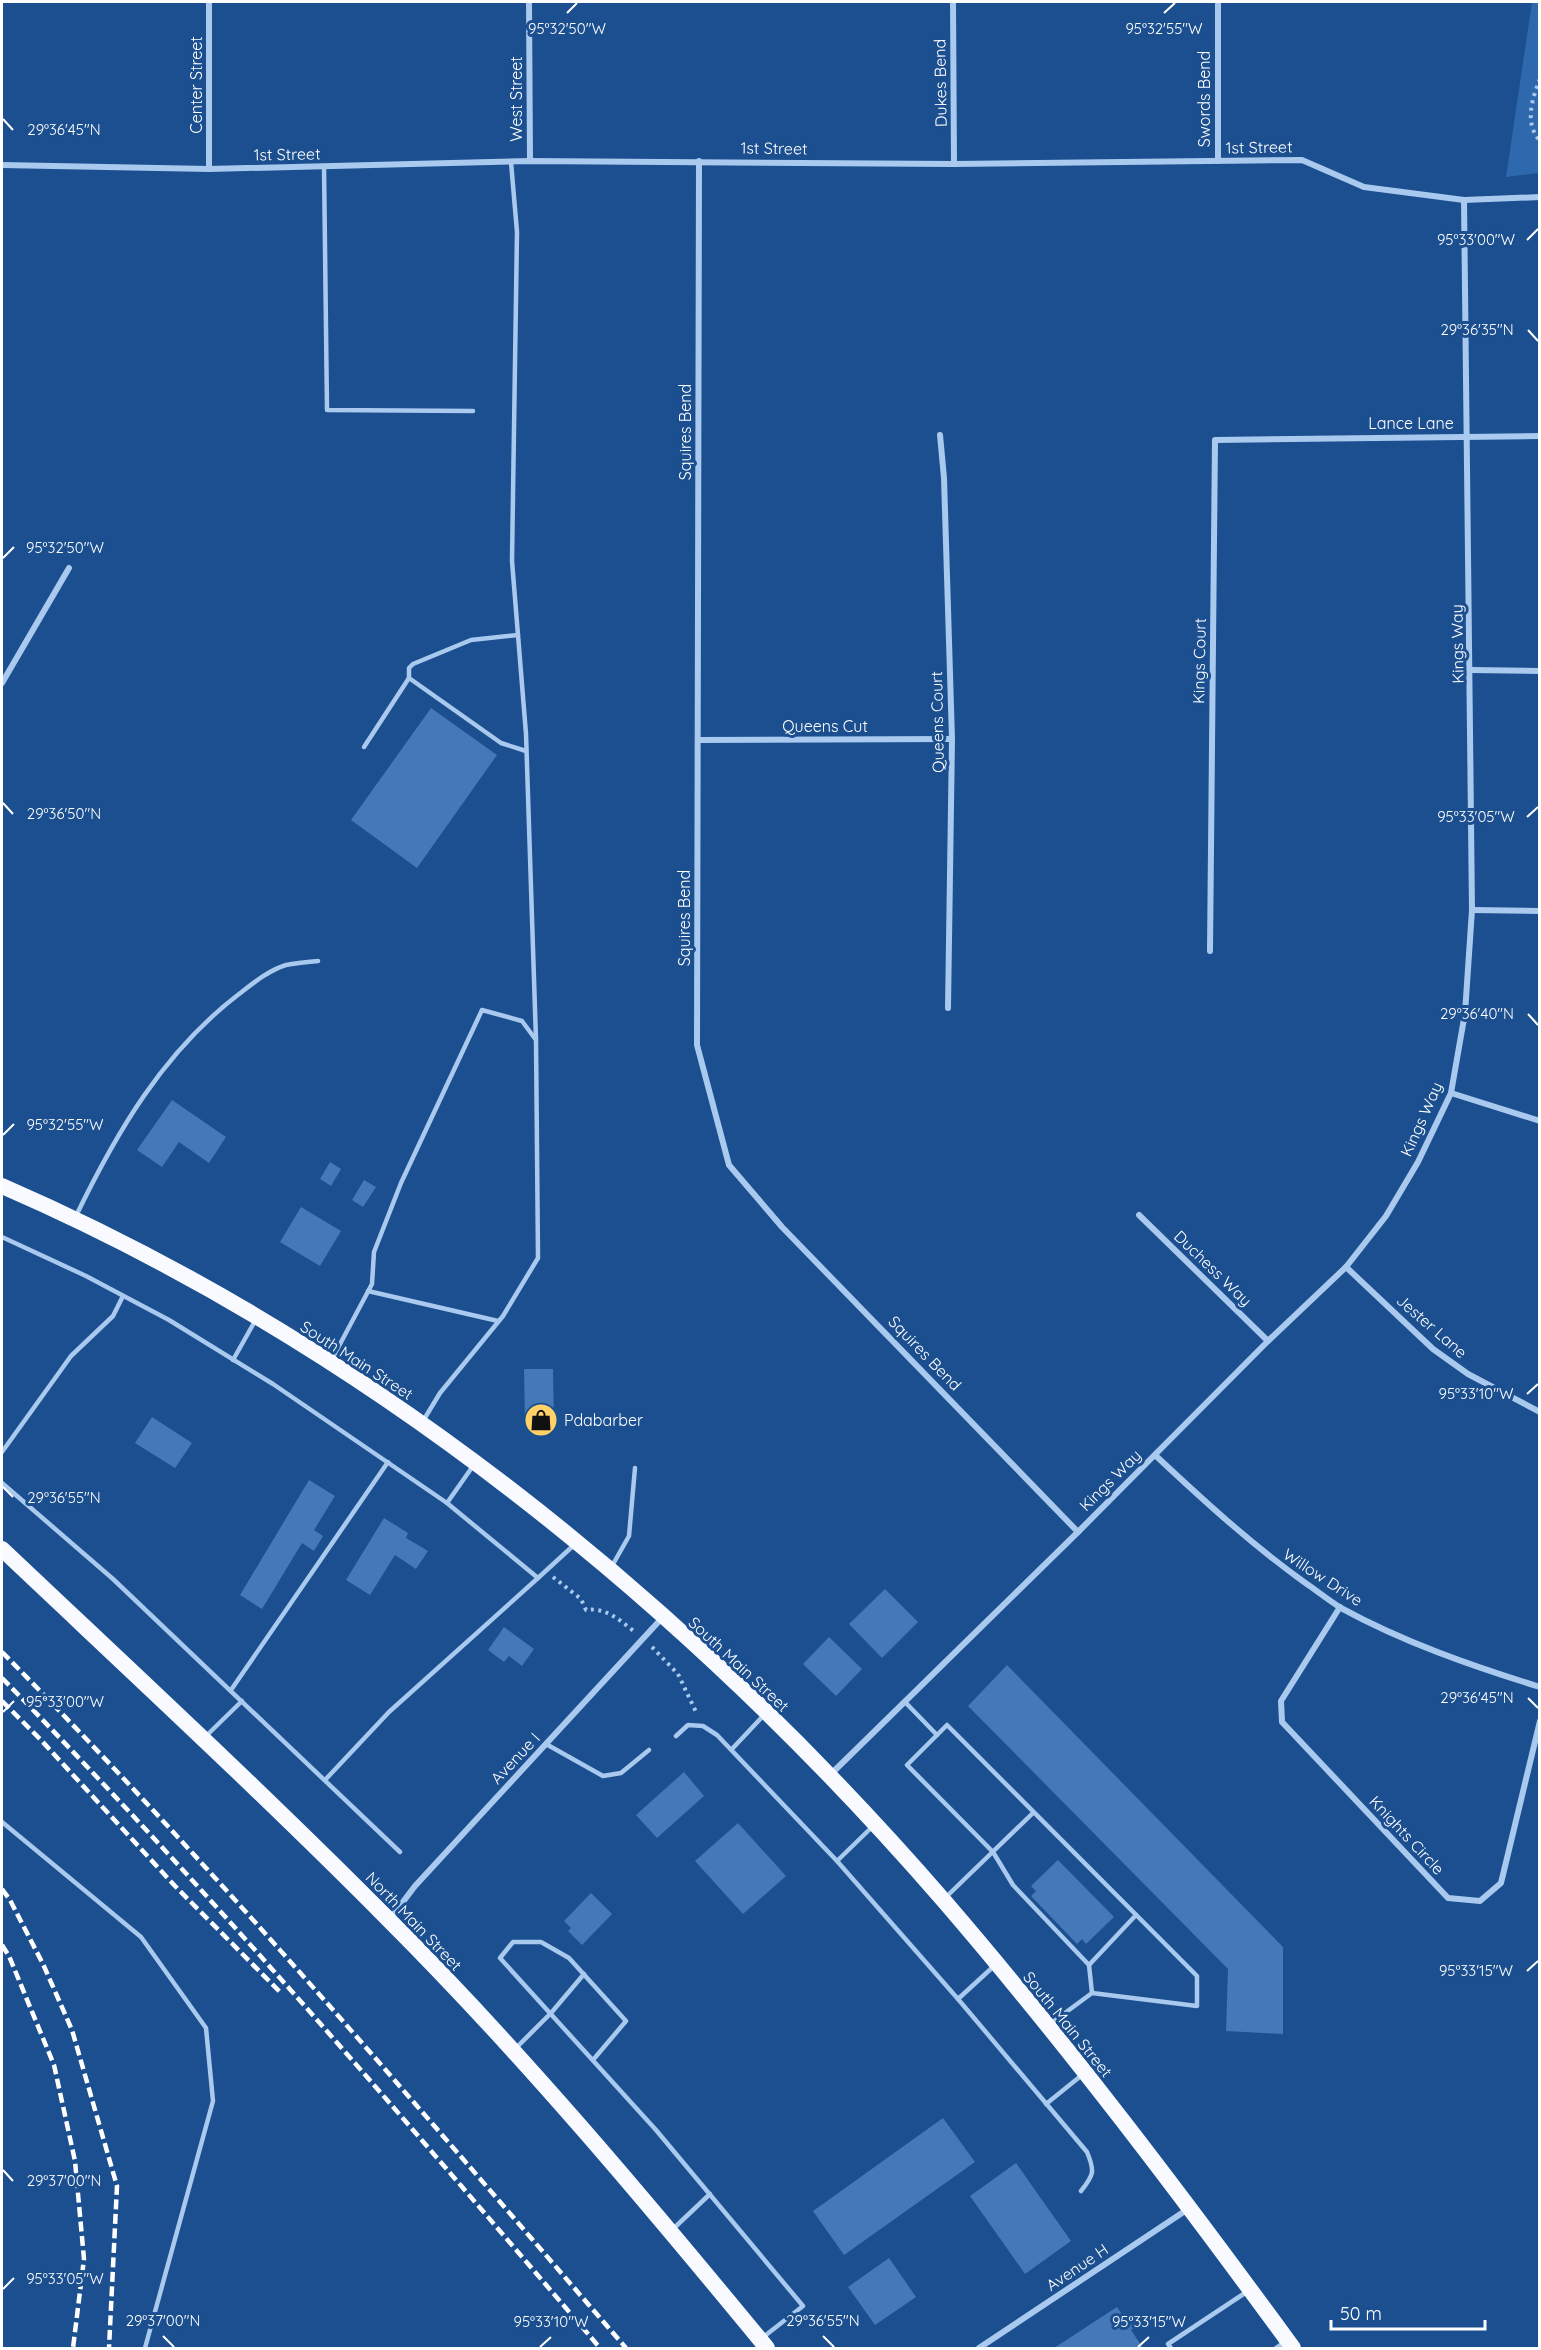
<svg xmlns="http://www.w3.org/2000/svg" width="1541" height="2350" font-family="Quicksand,sans-serif">
<style>
.green{fill:#2e69ad}
.building{fill:#4478b7}
.lines{fill:none;stroke-linecap:round;stroke-linejoin:round}
.path{stroke:#a9c9ee;stroke-width:4;stroke-dasharray:3 4.5;stroke-linecap:butt}
.service{stroke:#a9c9ee;stroke-width:4.5}
.minor{stroke:#a9c9ee;stroke-width:6}
.trunk{stroke:#f8faff;stroke-width:16}
.rail{stroke:#fff;stroke-width:4.5;stroke-dasharray:10 4.5;stroke-linecap:butt}
.ticks{fill:none;stroke:#fff;stroke-width:2}
.labels{text-anchor:middle;dominant-baseline:central;stroke-width:6;stroke-linejoin:round;paint-order:stroke}
.street-label{font-size:16px;fill:#fff;stroke:#1b4f8f}
.poi-label{font-size:16px;fill:#fff;stroke:#1b4f8f;text-anchor:start}
.ticks-label{font-size:15px;text-anchor:middle;fill:#fff;stroke:#1b4f8f;stroke-width:6;stroke-linejoin:round;paint-order:stroke}
</style>
<rect width="100%" height="100%" fill="#1b4f8f"/>
<polygon class="green" points="1532,2 1540,2 1539,173 1506,177"/>
<g class="building">
<polygon points="431,708 497,755 417,868 351,820"/>
<polygon points="172,1100 226,1137 209,1163 179,1142 162,1167 137,1150"/>
<polygon points="330,1162 341,1169 331,1186 320,1179"/>
<polygon points="364,1180 376,1187 363,1207 352,1200"/>
<polygon points="301,1207 341,1231 320,1266 280,1242"/>
<polygon points="524,1369 553,1369 554,1426 525,1426"/>
<polygon points="152,1417 192,1443 175,1468 135,1443"/>
<polygon points="309,1480 335,1496 314,1530 323,1536 314,1551 302,1543 262,1609 240,1595"/>
<polygon points="384,1518 408,1533 406,1538 428,1551 416,1569 395,1555 370,1595 346,1580"/>
<polygon points="885,1589 918,1622 882,1658 849,1624"/>
<polygon points="504,1627 534,1649 522,1666 509,1656 504,1662 488,1650"/>
<polygon points="829,1637 862,1669 836,1696 803,1664"/>
<polygon points="1007,1665 1283,1947 1283,2034 1226,2031 1228,1969 968,1706"/>
<polygon points="684,1772 704,1796 657,1838 636,1815"/>
<polygon points="738,1823 786,1876 743,1914 695,1861"/>
<polygon points="1058,1860 1114,1917 1086,1944 1082,1939 1077,1944 1031,1896 1036,1891 1031,1886"/>
<polygon points="591,1893 612,1914 582,1945 568,1931 571,1928 564,1921"/>
<polygon points="943,2118 975,2162 844,2255 813,2211"/>
<polygon points="1016,2163 1071,2241 1025,2274 970,2196"/>
<polygon points="889,2258 916,2297 875,2325 848,2287"/>
<polygon points="1117,2307 1123,2316 1128,2313 1136,2326 1131,2330 1143,2348 1054,2348"/>
</g>
<g class="lines">
<g class="path">
<path d="M1540,79C1532,99 1524,123 1540,141"/>
<path d="M553,1577L581,1599L586,1610C606,1607 619,1620 635,1632"/>
<polyline points="652,1647 678,1674 697,1714"/>
</g>
<g class="service">
<polyline points="511,162 517,232 512,561 526,734 536,1040"/>
<polyline points="324,166 327,410 473,411"/>
<polyline points="518,635 471,640 413,664 409,668 409,678 501,743 526,751"/>
<polyline points="364,747 409,678"/>
<path d="M75,1218C116,1133 163,1052 239,994C252,984 269,970 286,965C296,963 307,962 318,961"/>
<polyline points="2,1237 86,1276 169,1320 273,1384 447,1503 538,1578 574,1545"/>
<polyline points="368,1291 498,1321"/>
<polyline points="233,1360 255,1321"/>
<polyline points="331,1361 372,1284 374,1252 401,1183 482,1010 522,1021 536,1040 538,1258 503,1316 440,1393 423,1421"/>
<polyline points="2,1452 71,1356 113,1316 123,1296"/>
<polyline points="2,1483 113,1579 400,1852"/>
<polyline points="447,1503 473,1466"/>
<polyline points="612,1566 629,1536 635,1468"/>
<polyline points="231,1690 388,1462"/>
<polyline points="905,1702 937,1735"/>
<path d="M676,1736L688,1725L703,1726L717,1735L837,1861L958,1999L1087,2152C1095,2171 1094,2175 1081,2191"/>
<polyline points="205,1737 242,1701"/>
<polyline points="546,1744 603,1776 621,1773 649,1750"/>
<polyline points="732,1749 763,1716"/>
<polyline points="325,1780 389,1712 538,1578"/>
<polyline points="2,1822 141,1937 206,2028 213,2101 145,2348"/>
<polyline points="837,1861 871,1828"/>
<polyline points="945,1898 1033,1813"/>
<polyline points="1089,1965 1136,1915"/>
<polyline points="958,1999 994,1966"/>
<polyline points="1050,2024 1092,1993 1197,2006 1197,1976 947,1725 907,1765 993,1852 1013,1885 1089,1965 1092,1993"/>
<polyline points="515,2049 551,2013 584,1974"/>
<polyline points="593,2060 626,2021 569,1958 541,1942 513,1942 500,1958 656,2130 803,2306 762,2338"/>
<polyline points="1046,2104 1082,2075"/>
<polyline points="673,2229 710,2194"/>
<polyline points="1171,2348 1168,2344 1248,2291"/>
<polyline points="1276,2348 1286,2341"/>
</g>
<g class="minor">
<polyline points="209,2 209,169"/>
<polyline points="529,2 530,161"/>
<polyline points="953,2 954,164"/>
<polyline points="699,161 697,1045 729,1165 782,1227 1078,1532"/>
<polyline points="1218,161 1218,2"/>
<polyline points="2,165 209,169 530,161 954,164 1302,160 1364,187 1464,200 1540,197"/>
<polyline points="940,435 944,478 952,739 948,1008"/>
<polyline points="1471,670 1540,671"/>
<polyline points="2,683 69,568"/>
<polyline points="698,740 952,739"/>
<polyline points="1472,910 1540,911"/>
<polyline points="1210,951 1215,440 1540,436"/>
<polyline points="1451,1093 1540,1121"/>
<polyline points="1139,1215 1268,1341"/>
<polyline points="1346,1267 1433,1349 1468,1374 1540,1412"/>
<path d="M1155,1455C1203,1500 1250,1543 1304,1582C1316,1590 1328,1600 1341,1608C1403,1642 1472,1666 1540,1687"/>
<polyline points="1340,1607 1281,1701 1282,1722 1448,1898 1480,1901 1501,1883 1540,1721"/>
<polyline points="830,1775 1078,1532 1268,1341 1346,1267 1386,1216 1418,1162 1451,1093 1465,1013 1472,910 1464,200"/>
<polyline points="390,1919 415,1886 662,1618"/>
<polyline points="979,2348 1188,2209"/>
</g>
<g class="trunk">
<path d="M2,1186C366,1344 686,1603 945,1902C1068,2045 1182,2196 1293,2348"/>
<path d="M2,1549C131,1671 262,1792 388,1919C523,2054 646,2201 767,2348"/>
</g>
<g class="rail">
<path d="M2,1652C221,1874 422,2112 626,2348"/>
<path d="M2,1678C211,1892 406,2121 600,2348"/>
<polyline points="2,1701 40,1739 175,1886 282,1994"/>
<polyline points="2,1889 10,1900 43,1964 72,2030 117,2186 109,2348"/>
<polyline points="2,1945 9,1956 54,2065 75,2161 84,2259 73,2348"/>
</g>
</g>
<path class="ticks" d="M567,13L577,3M1164,13L1175,3M3,119L13,130M1527,240L1538,229M1528,330L1538,341M3,558L14,547M3,803L13,814M1527,817L1538,807M1528,1014L1538,1025M3,1135L14,1124M1527,1394L1538,1384M3,1487L13,1497M1528,1698L1538,1708M3,1712L14,1701M1527,1971L1538,1961M3,2170L13,2181M3,2289L14,2278M163,2336L174,2347M823,2336L834,2347M540,2347L551,2337M1138,2347L1149,2337"/>
<defs>
<g id="shop-disc" transform="scale(1.725)"><circle r="9.5" fill="#ffd166" stroke="#1b4f8f"/><path d="M-5-2.5h2.3a2.7 3.5 0 0 1 5.4 0H5L5.5 6h-11ZM-1.5-2.5h3a1.5 2.3 0 0 0-3 0Z" fill="#111"/></g>
</defs>
<g fill-rule="evenodd">
<use href="#shop-disc" x="541" y="1420"/>
</g>
<g class="labels">
<g class="street-label">
<text transform="translate(940 83) rotate(-91)">Dukes Bend</text>
<text transform="translate(196 85) rotate(-90)">Center Street</text>
<text transform="translate(516 99) rotate(-90)">West Street</text>
<text transform="translate(1204 99) rotate(-90)">Swords Bend</text>
<text transform="translate(1259 147) rotate(-1)">1st Street</text>
<text transform="translate(774 148) rotate(1)">1st Street</text>
<text transform="translate(287 154) rotate(-1)">1st Street</text>
<text x="1411" y="423">Lance Lane</text>
<text transform="translate(685 432) rotate(-90)">Squires Bend</text>
<text transform="translate(1457 644) rotate(-91)">Kings Way</text>
<text transform="translate(1199 661) rotate(-89)">Kings Court</text>
<text transform="translate(937 722) rotate(-91)">Queens Court</text>
<text x="825" y="726">Queens Cut</text>
<text transform="translate(684 918) rotate(-90)">Squires Bend</text>
<text transform="translate(1421 1119) rotate(-66)">Kings Way</text>
<text transform="translate(1213 1268) rotate(44)">Duchess Way</text>
<text transform="translate(1432 1326) rotate(41)">Jester Lane</text>
<text transform="translate(925 1353) rotate(46)">Squires Bend</text>
<text transform="translate(357 1360) rotate(33)">South Main Street</text>
<text transform="translate(1110 1480) rotate(-45)">Kings Way</text>
<text transform="translate(1323 1577) rotate(33)">Willow Drive</text>
<text transform="translate(739 1664) rotate(43)">South Main Street</text>
<text transform="translate(515 1758) rotate(-47)">Avenue I</text>
<text transform="translate(1407 1835) rotate(47)">Knights Circle</text>
<text transform="translate(414 1921) rotate(46)">North Main Street</text>
<text transform="translate(1068 2024) rotate(51)">South Main Street</text>
<text transform="translate(1077 2267) rotate(-34)">Avenue H</text>
</g>
<g class="poi-label">
<text x="564" y="1420">Pdabarber</text>
</g>
</g>
<g class="ticks-label">
<text x="567" y="34">95°32'50"W</text>
<text x="1164" y="34">95°32'55"W</text>
<text x="64" y="135">29°36'45"N</text>
<text x="1476" y="245">95°33'00"W</text>
<text x="1477" y="335">29°36'35"N</text>
<text x="65" y="553">95°32'50"W</text>
<text x="64" y="819">29°36'50"N</text>
<text x="1476" y="822">95°33'05"W</text>
<text x="1477" y="1019">29°36'40"N</text>
<text x="65" y="1130">95°32'55"W</text>
<text x="1476" y="1399">95°33'10"W</text>
<text x="64" y="1503">29°36'55"N</text>
<text x="1477" y="1703">29°36'45"N</text>
<text x="65" y="1707">95°33'00"W</text>
<text x="1476" y="1976">95°33'15"W</text>
<text x="64" y="2186">29°37'00"N</text>
<text x="65" y="2284">95°33'05"W</text>
<text x="163" y="2326">29°37'00"N</text>
<text x="823" y="2326">29°36'55"N</text>
<text x="551" y="2327">95°33'10"W</text>
<text x="1149" y="2327">95°33'15"W</text>
</g>
<rect width="1541" height="2350" fill="none" stroke="#ffffff" stroke-width="6"/>
<path d="M1331 2320v9h154v-9" fill="none" stroke="#ffffff" stroke-width="3"/>
<text x="1340" y="2320" font-size="18" fill="#ffffff" stroke="#1b4f8f" stroke-width="4.5" paint-order="stroke">50 m</text>
</svg>
